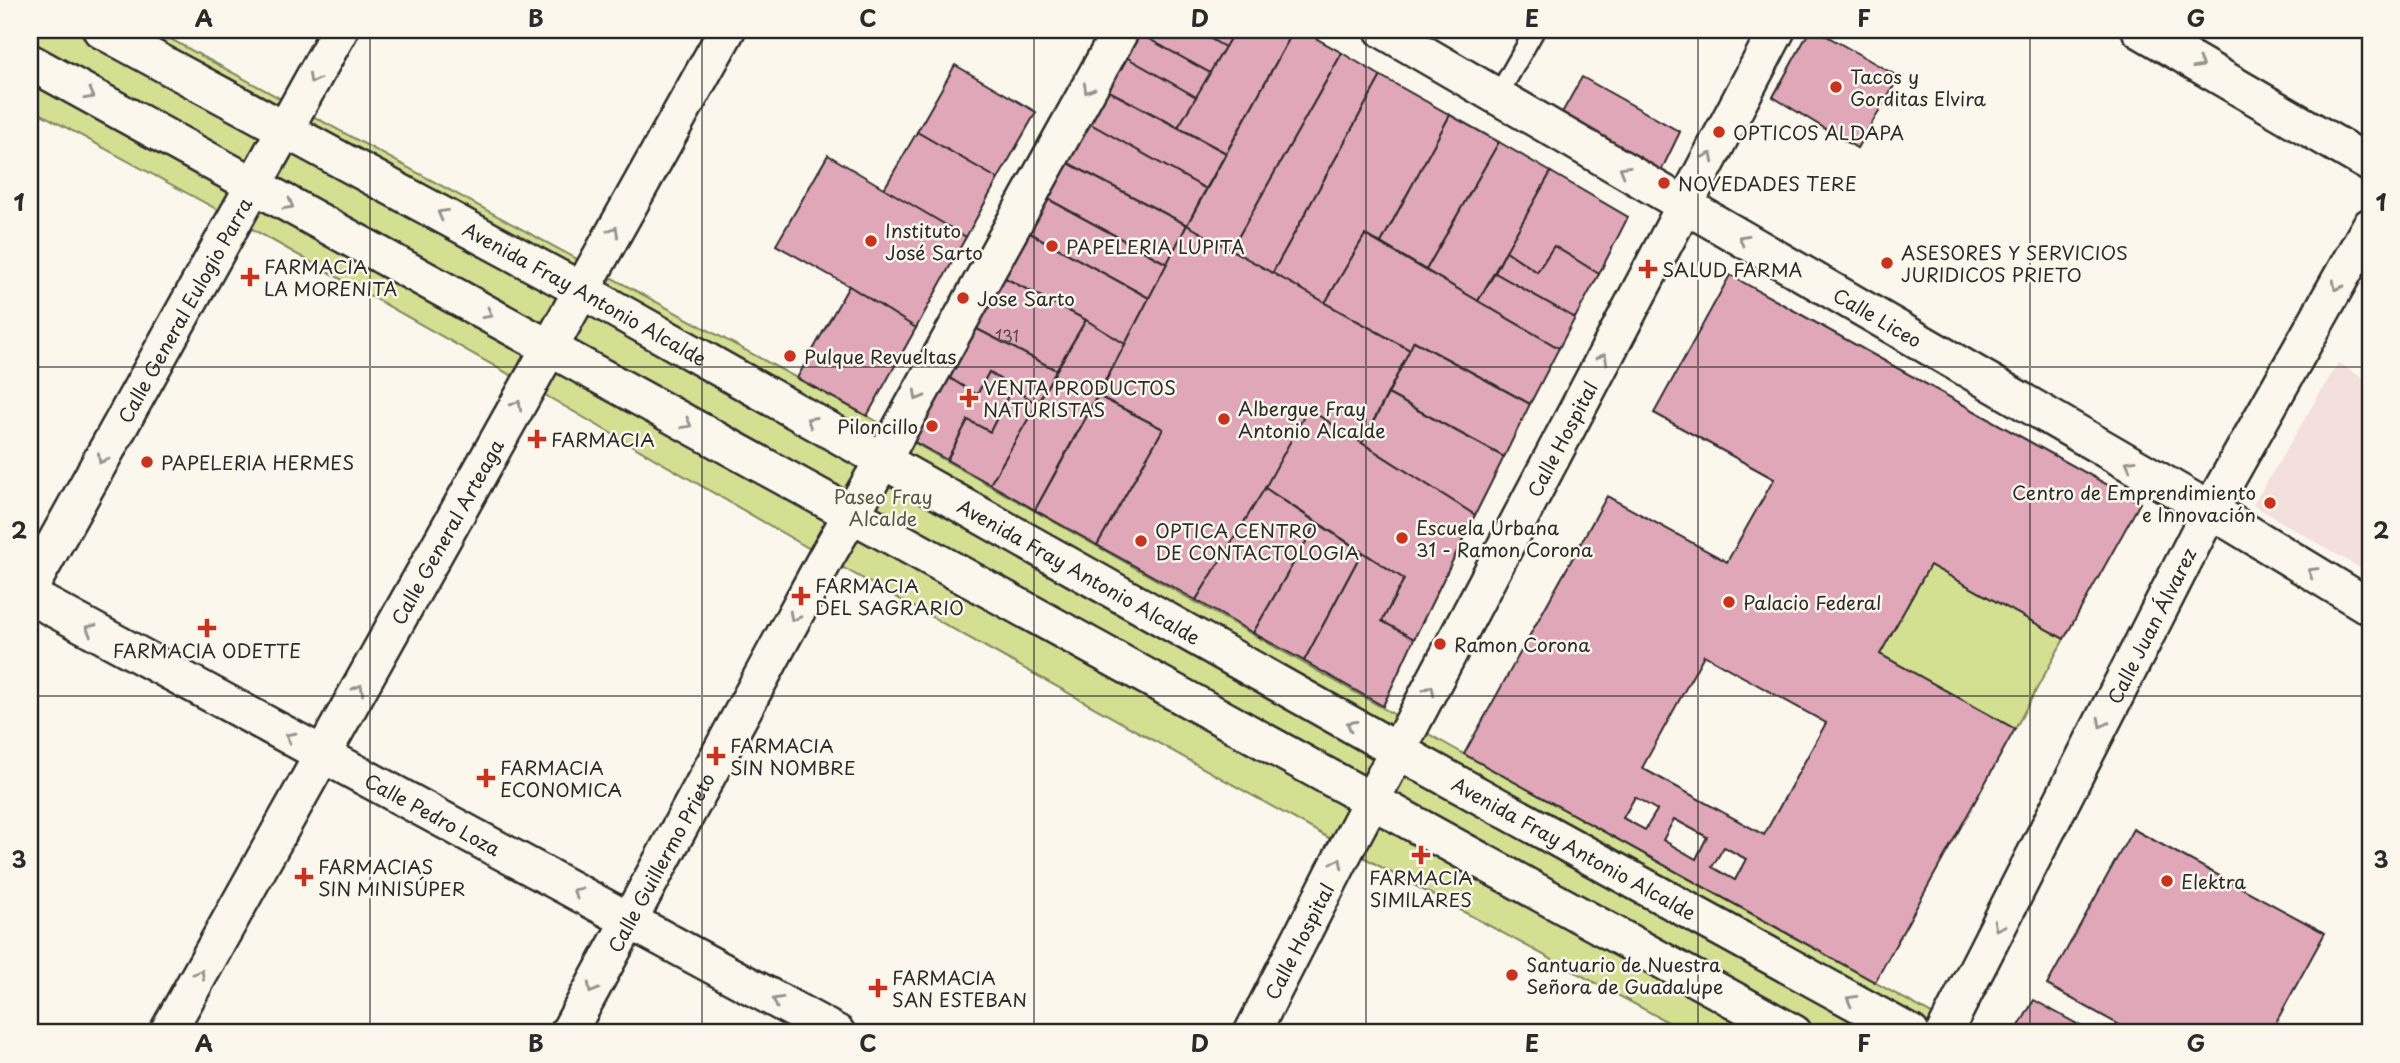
<svg xmlns="http://www.w3.org/2000/svg" width="2400" height="1063" font-family="'Playpen Sans',sans-serif">
<style>
.built{fill:#f3dfdc}
.garden{fill:#d3df91;stroke:#7f855e;stroke-width:2}
.building{fill:#e0a7b8;stroke:#2b2b2b;stroke-width:2;fill-rule:evenodd}
.lines{fill:none;stroke-linecap:round;stroke-linejoin:round}
.service-casing{stroke:#2b2b2b;stroke-width:23}
.minor-casing{stroke:#2b2b2b;stroke-width:40}
.service{stroke:#fbf7ec;stroke-width:18}
.minor{stroke:#fbf7ec;stroke-width:35}
.oneway{stroke:#93918c}
.grid{fill:none;stroke:#2b2b2b;stroke-width:2;stroke-opacity:0.55}
.poi-dot{fill:#c8321e;stroke:#fbf7ec;stroke-width:2.5}
.labels{text-anchor:middle;dominant-baseline:central;stroke-width:5;stroke-linejoin:round;paint-order:stroke}
.number-label{font-size:16px;fill:#584a4e}
.poi-label{font-size:19px;fill:#2b2b2b;stroke:#fbf7ec;text-anchor:start}
.street-label{font-size:19px;fill:#2b2b2b;stroke:#fbf7ec}
.park-label{font-size:19px;fill:#555844;stroke:#fbf7ec}
.neatline{fill:none;stroke:#2b2b2b;stroke-width:2.5}
.grid-label{font-size:23px;text-anchor:middle;font-weight:bold;fill:#2b2b2b}
</style>
<rect width="100%" height="100%" fill="#fbf7ec"/>
<filter id="ink" filterUnits="userSpaceOnUse"><feTurbulence type="fractalNoise" baseFrequency=".0143" numOctaves="2"/><feDisplacementMap in="SourceGraphic" scale="14" xChannelSelector="R" yChannelSelector="G"/><feConvolveMatrix kernelMatrix="1 2 1 2 8 2 1 2 1" color-interpolation-filters="sRGB"/></filter>
<g filter="url(#ink)">
<polygon class="built" points="2338,363 2370,382 2370,574 2253,505"/>
<g class="garden">
<polygon points="30,30 154,30 867,416 1464,754 1966,1033 1688,1033 1390,872 822,556 521,381 231,217 30,108"/>
<polygon points="1930,565 2064,639 2015,729 1880,654"/>
</g>
<g class="building">
<polygon points="1140,30 1195,30 1225,47 1210,73 1138,33"/>
<polygon points="1195,30 1235,30 1225,47"/>
<polygon points="1235,30 1294,30 1226,153 1178,127"/>
<polygon points="1294,30 1301,30 1342,53 1231,250 1187,225"/>
<polygon points="1810,30 1816,30 1899,77 1857,148 1773,97"/>
<polygon points="1138,33 1210,73 1196,97 1124,56"/>
<polygon points="1342,53 1381,76 1272,274 1231,250"/>
<polygon points="1124,56 1196,97 1178,127 1105,89"/>
<polygon points="955,65 1036,112 998,179 917,132"/>
<polygon points="1381,76 1450,115 1381,243 1365,235 1325,303 1272,274"/>
<polygon points="1582,77 1680,132 1660,173 1559,118"/>
<polygon points="1105,89 1226,153 1206,189 1087,122"/>
<polygon points="1450,115 1499,142 1426,270 1381,243"/>
<polygon points="1087,122 1206,189 1187,225 1066,162"/>
<polygon points="917,132 998,179 966,237 884,189"/>
<polygon points="1499,142 1551,172 1478,301 1426,270"/>
<polygon points="828,155 966,237 916,328 849,286 776,245"/>
<polygon points="1066,162 1187,225 1167,264 1046,198"/>
<polygon points="1551,172 1628,217 1599,274 1554,246 1537,272 1506,251"/>
<polygon points="1046,198 1167,264 1149,298 1028,232"/>
<polygon points="1187,225 1410,350 1362,443 1308,409 1282,461 1196,600 1097,545 1163,429 1098,396"/>
<polygon points="1028,232 1149,298 1125,344 1086,320 1003,277"/>
<polygon points="1365,235 1559,348 1530,404 1414,341 1410,350 1325,303"/>
<polygon points="1554,246 1599,274 1575,318 1495,273 1506,251 1537,272"/>
<polygon points="1495,273 1575,318 1559,348 1478,301"/>
<path d="M1730,275L2140,503L2064,639L1930,565L1880,654L2015,729L1875,982L1464,754L1607,496L1727,562L1774,479L1654,413ZM1704,655L1826,723L1764,835L1642,768ZM1635,797L1657,810L1645,830L1623,818ZM1674,819L1707,837L1696,859L1663,840ZM1724,847L1746,859L1735,880L1712,867Z"/>
<polygon points="1003,277 1086,320 1056,370 975,328"/>
<polygon points="849,286 916,328 867,416 797,378"/>
<polygon points="1086,320 1125,344 1035,510 990,484"/>
<polygon points="975,328 1056,370 1037,404 989,372 977,395 948,377"/>
<polygon points="1414,341 1530,404 1504,457 1388,394"/>
<polygon points="989,372 1012,388 990,432 968,420 947,460 913,441 948,377 977,395"/>
<polygon points="1012,388 1037,404 990,484 947,460 968,420 990,432"/>
<polygon points="1388,394 1504,457 1475,515 1362,443"/>
<polygon points="1098,396 1163,429 1097,545 1035,510"/>
<polygon points="1308,409 1475,515 1414,639 1382,621 1404,579 1265,488"/>
<polygon points="1265,488 1317,523 1253,633 1196,600"/>
<polygon points="1317,523 1362,552 1304,661 1253,633"/>
<polygon points="1362,552 1404,579 1382,621 1414,639 1383,706 1304,661"/>
<polygon points="2133,829 2325,933 2270,1033 2134,1033 2047,985"/>
<polygon points="2034,1000 2093,1033 2015,1033"/>
</g>
<g class="lines">
<g class="service-casing">
<polyline id="service" points="1497,97 1535,30"/>
</g>
<g class="minor-casing">
<g id="minor">
<path id="s1" d="M101,30L581,290L1398,751L1911,1033"/>
<path id="s2" d="M1383,30L2210,510L2370,607"/>
<polyline points="2140,30 2370,164"/>
<polyline points="30,62 1794,1033"/>
<path id="s3" d="M30,588L340,30"/>
<path id="s4" d="M30,596L837,1033"/>
<path id="s5" d="M167,1033L727,30"/>
<path id="s6" d="M568,1033L827,556L879,467L1121,30"/>
<path id="s7" d="M1252,1033L1348,845L1777,30"/>
<path id="s8" d="M1944,1033L2210,510L2370,226"/>
</g>
</g>
<use href="#service" class="service"/>
<use href="#minor" class="minor"/>
</g>
<defs><path id="oneway-chevron" d="M-2-3.5L2.5 0L-2 3.5" fill="none" stroke-width="1.6" stroke-linecap="round" stroke-linejoin="round" transform="scale(1.75)"/></defs>
<g class="oneway">
<use href="#oneway-chevron" transform="translate(2199 64) rotate(30)"/>
<use href="#oneway-chevron" transform="translate(313 79) rotate(118)"/>
<use href="#oneway-chevron" transform="translate(1088 89) rotate(119)"/>
<use href="#oneway-chevron" transform="translate(90 95) rotate(29)"/>
<use href="#oneway-chevron" transform="translate(1709 157) rotate(-62)"/>
<use href="#oneway-chevron" transform="translate(1624 170) rotate(-150)"/>
<use href="#oneway-chevron" transform="translate(289 205) rotate(29)"/>
<use href="#oneway-chevron" transform="translate(442 214) rotate(-151)"/>
<use href="#oneway-chevron" transform="translate(614 231) rotate(-61)"/>
<use href="#oneway-chevron" transform="translate(1743 239) rotate(-150)"/>
<use href="#oneway-chevron" transform="translate(2337 286) rotate(119)"/>
<use href="#oneway-chevron" transform="translate(488 314) rotate(29)"/>
<use href="#oneway-chevron" transform="translate(1603 358) rotate(-62)"/>
<use href="#oneway-chevron" transform="translate(918 396) rotate(119)"/>
<use href="#oneway-chevron" transform="translate(517 405) rotate(-61)"/>
<use href="#oneway-chevron" transform="translate(811 421) rotate(-150)"/>
<use href="#oneway-chevron" transform="translate(687 424) rotate(29)"/>
<use href="#oneway-chevron" transform="translate(102 459) rotate(119)"/>
<use href="#oneway-chevron" transform="translate(2130 464) rotate(-150)"/>
<use href="#oneway-chevron" transform="translate(2312 572) rotate(-149)"/>
<use href="#oneway-chevron" transform="translate(794 617) rotate(118)"/>
<use href="#oneway-chevron" transform="translate(90 629) rotate(-152)"/>
<use href="#oneway-chevron" transform="translate(359 689) rotate(-61)"/>
<use href="#oneway-chevron" transform="translate(1430 690) rotate(-62)"/>
<use href="#oneway-chevron" transform="translate(2102 723) rotate(117)"/>
<use href="#oneway-chevron" transform="translate(1351 725) rotate(-151)"/>
<use href="#oneway-chevron" transform="translate(290 737) rotate(-152)"/>
<use href="#oneway-chevron" transform="translate(1338 863) rotate(-63)"/>
<use href="#oneway-chevron" transform="translate(577 892) rotate(-152)"/>
<use href="#oneway-chevron" transform="translate(1998 926) rotate(117)"/>
<use href="#oneway-chevron" transform="translate(200 974) rotate(-61)"/>
<use href="#oneway-chevron" transform="translate(592 989) rotate(119)"/>
<use href="#oneway-chevron" transform="translate(1851 1000) rotate(-151)"/>
<use href="#oneway-chevron" transform="translate(777 1001) rotate(-151)"/>
</g>
</g>
<path class="grid" d="M370,30V1033M702,30V1033M1034,30V1033M1366,30V1033M1698,30V1033M2030,30V1033M30,367H2370M30,696H2370"/>
<g class="poi-dot">
<circle cx="1836" cy="87" r="7"/>
<circle cx="1719" cy="132" r="7"/>
<circle cx="1664" cy="183" r="7"/>
<circle cx="871" cy="241" r="7"/>
<circle cx="1052" cy="246" r="7"/>
<circle cx="1887" cy="263" r="7"/>
<path d="M1644.5 258.5h7v7h7v7h-7v7h-7v-7h-7v-7h7z"/>
<path d="M246.5 266.5h7v7h7v7h-7v7h-7v-7h-7v-7h7z"/>
<circle cx="963" cy="298" r="7"/>
<circle cx="790" cy="356" r="7"/>
<path d="M965.5 387.5h7v7h7v7h-7v7h-7v-7h-7v-7h7z"/>
<circle cx="1224" cy="419" r="7"/>
<circle cx="932" cy="426" r="7"/>
<path d="M533.5 428.5h7v7h7v7h-7v7h-7v-7h-7v-7h7z"/>
<circle cx="147" cy="462" r="7"/>
<circle cx="2270" cy="503" r="7"/>
<circle cx="1402" cy="538" r="7"/>
<circle cx="1141" cy="541" r="7"/>
<path d="M797.5 585.5h7v7h7v7h-7v7h-7v-7h-7v-7h7z"/>
<circle cx="1729" cy="602" r="7"/>
<path d="M203.5 617.5h7v7h7v7h-7v7h-7v-7h-7v-7h7z"/>
<circle cx="1440" cy="644" r="7"/>
<path d="M712.5 745.5h7v7h7v7h-7v7h-7v-7h-7v-7h7z"/>
<path d="M482.5 767.5h7v7h7v7h-7v7h-7v-7h-7v-7h7z"/>
<path d="M1417.5 844.5h7v7h7v7h-7v7h-7v-7h-7v-7h7z"/>
<path d="M300.5 866.5h7v7h7v7h-7v7h-7v-7h-7v-7h7z"/>
<circle cx="2167" cy="881" r="7"/>
<circle cx="1512" cy="975" r="7"/>
<path d="M874.5 977.5h7v7h7v7h-7v7h-7v-7h-7v-7h7z"/>
</g>
<g class="labels">
<g class="number-label">
<text x="1007" y="335">131</text>
</g>
<g class="poi-label">
<text x="1850" y="76">Tacos y<tspan x="1850" dy="22">Gorditas Elvira</tspan></text>
<text x="1733" y="132">OPTICOS ALDAPA</text>
<text x="1678" y="183">NOVEDADES TERE</text>
<text x="885" y="230">Instituto<tspan x="885" dy="22">José Sarto</tspan></text>
<text x="1066" y="246">PAPELERIA LUPITA</text>
<text x="1901" y="252">ASESORES Y SERVICIOS<tspan x="1901" dy="22">JURIDICOS PRIETO</tspan></text>
<text x="264" y="266">FARMACIA<tspan x="264" dy="22">LA MORENITA</tspan></text>
<text x="1662" y="269">SALUD FARMA</text>
<text x="977" y="298">Jose Sarto</text>
<text x="804" y="356">Pulque Revueltas</text>
<text x="983" y="387">VENTA PRODUCTOS<tspan x="983" dy="22">NATURISTAS</tspan></text>
<text x="1238" y="408">Albergue Fray<tspan x="1238" dy="22">Antonio Alcalde</tspan></text>
<text x="918" y="426" text-anchor="end">Piloncillo</text>
<text x="551" y="439">FARMACIA</text>
<text x="161" y="462">PAPELERIA HERMES</text>
<text x="2256" y="492" text-anchor="end">Centro de Emprendimiento<tspan x="2256" dy="22">e Innovación</tspan></text>
<text x="1416" y="527">Escuela Urbana<tspan x="1416" dy="22">31 - Ramon Corona</tspan></text>
<text x="1155" y="530">OPTICA CENTRO<tspan x="1155" dy="22">DE CONTACTOLOGIA</tspan></text>
<text x="815" y="585">FARMACIA<tspan x="815" dy="22">DEL SAGRARIO</tspan></text>
<text x="1743" y="602">Palacio Federal</text>
<text x="1454" y="644">Ramon Corona</text>
<text x="207" y="650" text-anchor="middle">FARMACIA ODETTE</text>
<text x="730" y="745">FARMACIA<tspan x="730" dy="22">SIN NOMBRE</tspan></text>
<text x="500" y="767">FARMACIA<tspan x="500" dy="22">ECONOMICA</tspan></text>
<text x="318" y="866">FARMACIAS<tspan x="318" dy="22">SIN MINISÚPER</tspan></text>
<text x="1421" y="877" text-anchor="middle">FARMACIA<tspan x="1421" dy="22">SIMILARES</tspan></text>
<text x="2181" y="881">Elektra</text>
<text x="1526" y="964">Santuario de Nuestra<tspan x="1526" dy="22">Señora de Guadalupe</tspan></text>
<text x="892" y="977">FARMACIA<tspan x="892" dy="22">SAN ESTEBAN</tspan></text>
</g>
<g class="street-label">
<text stroke="none"><textPath href="#s1" startOffset="551">Avenida Fray Antonio Alcalde</textPath></text>
<text stroke="none"><textPath href="#s3" startOffset="318">Calle General Eulogio Parra</textPath></text>
<text stroke="none"><textPath href="#s2" startOffset="572">Calle Liceo</textPath></text>
<text stroke="none"><textPath href="#s7" startOffset="670">Calle Hospital</textPath></text>
<text stroke="none"><textPath href="#s5" startOffset="574">Calle General Arteaga</textPath></text>
<text stroke="none"><textPath href="#s1" startOffset="1118">Avenida Fray Antonio Alcalde</textPath></text>
<text stroke="none"><textPath href="#s8" startOffset="457">Calle Juan Álvarez</textPath></text>
<text stroke="none"><textPath href="#s4" startOffset="458">Calle Pedro Loza</textPath></text>
<text stroke="none"><textPath href="#s1" startOffset="1685">Avenida Fray Antonio Alcalde</textPath></text>
<text stroke="none"><textPath href="#s6" startOffset="194">Calle Guillermo Prieto</textPath></text>
<text stroke="none"><textPath href="#s7" startOffset="103">Calle Hospital</textPath></text>
</g>
<g class="park-label">
<text x="883" y="496">Paseo Fray<tspan x="883" dy="22">Alcalde</tspan></text>
</g>
</g>
<rect width="2400" height="1063" fill="none" stroke="#fbf7ec" stroke-width="77"/>
<rect x="38" y="38" width="2324" height="986" class="neatline"/>
<g class="grid-label">
<text x="204" y="27">A</text>
<text x="536" y="27">B</text>
<text x="868" y="27">C</text>
<text x="1200" y="27">D</text>
<text x="1532" y="27">E</text>
<text x="1864" y="27">F</text>
<text x="2196" y="27">G</text>
<text x="19" y="211">1</text>
<text x="2381" y="211">1</text>
<text x="19" y="539">2</text>
<text x="2381" y="539">2</text>
<text x="19" y="868">3</text>
<text x="2381" y="868">3</text>
<text x="204" y="1052">A</text>
<text x="536" y="1052">B</text>
<text x="868" y="1052">C</text>
<text x="1200" y="1052">D</text>
<text x="1532" y="1052">E</text>
<text x="1864" y="1052">F</text>
<text x="2196" y="1052">G</text>
</g>
</svg>
